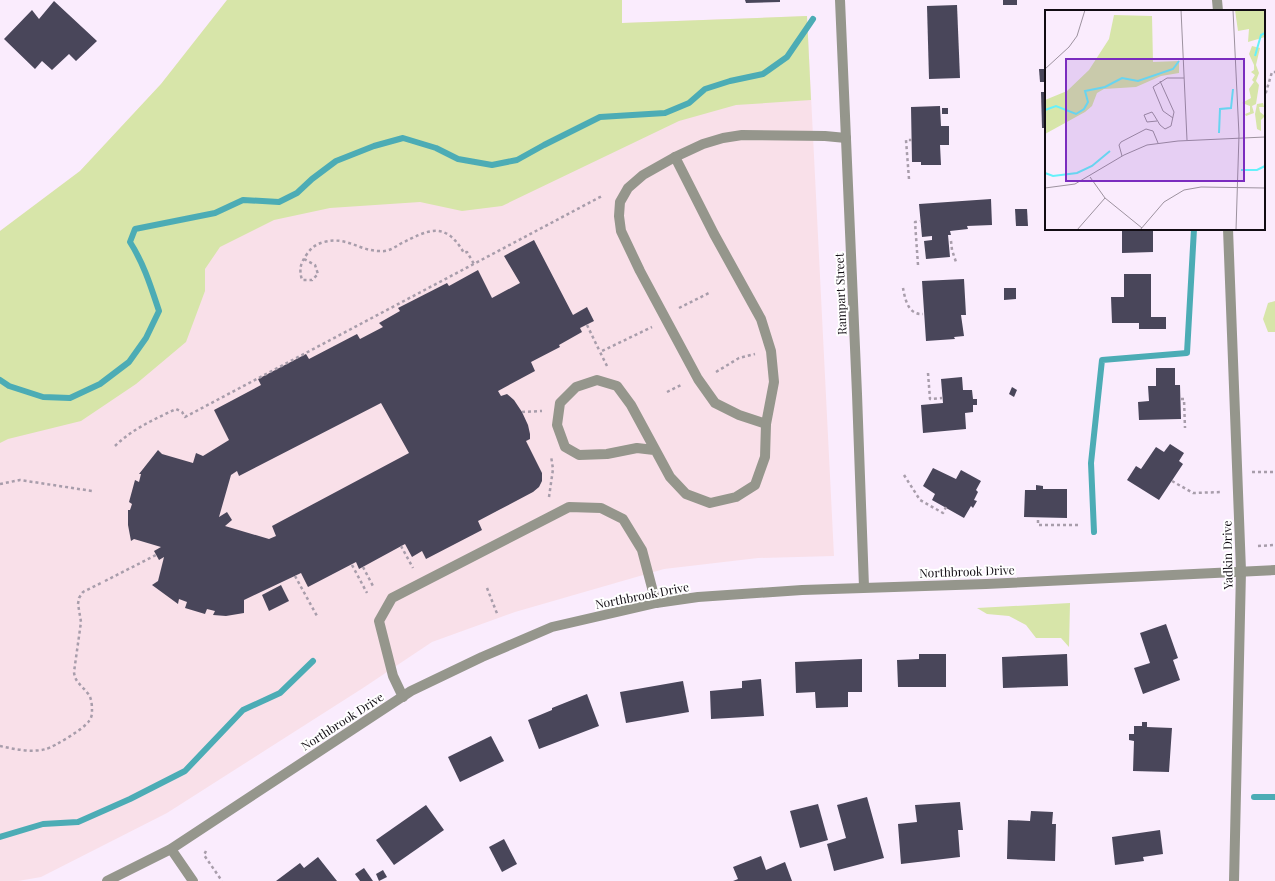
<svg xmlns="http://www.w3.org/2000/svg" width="1275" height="881" font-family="'Playfair Display',serif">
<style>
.education{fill:#f9e0e9}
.green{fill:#d7e5a9}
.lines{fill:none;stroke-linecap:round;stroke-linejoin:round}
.stream{stroke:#4cacb5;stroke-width:6}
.building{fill:#49465a;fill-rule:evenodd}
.path{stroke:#a89dab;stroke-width:2.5;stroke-dasharray:3 3;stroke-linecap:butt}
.service{stroke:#95968c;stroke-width:10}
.minor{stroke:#95968c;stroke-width:10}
.tertiary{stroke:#95968c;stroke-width:10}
.labels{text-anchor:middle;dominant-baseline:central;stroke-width:4;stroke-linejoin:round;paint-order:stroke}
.street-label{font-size:12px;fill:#110c13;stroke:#fff}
.inset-river{fill:none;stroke:#65f1fa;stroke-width:2}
.inset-road{fill:none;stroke:#9d929f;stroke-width:1}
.view{fill:#7b2cbf;fill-opacity:0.15;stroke:#7b2cbf;stroke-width:2}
.inset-edge{fill:none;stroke:#110c13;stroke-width:2}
</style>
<rect width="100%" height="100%" fill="#faecfd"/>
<polygon class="education" points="227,0 622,0 622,23 807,16 834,556 758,558 664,569 515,612 432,642 363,688 167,813 41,877 18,881 0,881 0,231 80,171 161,84"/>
<g class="green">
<polygon points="227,0 622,0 622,23 807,16 811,100 736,105 679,121 502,206 462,211 420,202 330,208 274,220 220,247 205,269 205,291 186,342 136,384 81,421 8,439 0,443 0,231 80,171 161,84"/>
<polygon points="1275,301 1275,332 1268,332 1263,319 1268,303"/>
<polygon points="1070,603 1069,647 1061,638 1036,638 1026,625 1009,616 987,614 977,608"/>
</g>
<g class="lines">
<g class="stream">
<path d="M0,380L9,386L43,397L70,398L100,384L129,362L146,338L159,311C151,287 144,264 130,242L135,229L215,213L243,200L279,202L297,193L312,179L336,161L374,146L403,138L436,148L458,159L492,165L517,160L544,145L600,117L665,113L689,103L705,89L730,81L763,74L787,57L813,19"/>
<polyline points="1094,532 1091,463 1102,360 1187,353 1194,229"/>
<polyline points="1254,797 1275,797"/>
<polyline points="0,837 43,824 78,822 130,799 185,771 243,710 280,693 313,661"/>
</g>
</g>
<g class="building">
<polygon points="745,0 780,0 780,2 746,3"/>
<rect x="1003" y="0" width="14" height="5"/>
<polygon points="54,1 97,41 76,61 69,54 52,70 42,61 35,69 4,39 32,10 39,19"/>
<polygon points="957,5 960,78 929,79 927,6"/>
<polygon points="1039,69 1046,69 1046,82 1040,82"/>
<polygon points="1041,92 1046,92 1046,128 1042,128"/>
<polygon points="940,106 941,126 949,126 949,145 940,145 941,165 921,165 921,162 912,162 911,107"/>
<rect x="942" y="108" width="6" height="6"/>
<polygon points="991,199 992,225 967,226 968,229 950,231 951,235 948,235 950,257 926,259 924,241 932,240 932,236 922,237 919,204"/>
<polygon points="1015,209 1027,209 1028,226 1016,226"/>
<polygon points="1122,229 1153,229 1153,252 1122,253"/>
<path d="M534,240L573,315L587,307L594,321L580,328L582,332L559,345L560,347L531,362L535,371L498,391L501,396L507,394L514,400L522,412L528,425L530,434V439L526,441L542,473V481L539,487L533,492L478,521L482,530L426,559L422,551L412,557L405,544L359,569L356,562L308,587L301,573L244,600V613L226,616L213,615L215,611L207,609L205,614L185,608L187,602L179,599L178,604L152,585L158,581L164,557L159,560L154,551L161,547L134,539L131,541L128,525V510H130L132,504L129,502L135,480L139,482L141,474H139L158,450L162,454L193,463L196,453L203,456L229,440L214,410L261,385L258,379L306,354L309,359L357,334L360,339L383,327L379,323L400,311L398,308L447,283L449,286L478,270L492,298L520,283L504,256ZM381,403L409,453L272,526L276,536L269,539L225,526L232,520L227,512L219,517L231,475L237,471L239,476Z"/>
<polygon points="1124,274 1151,274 1151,317 1166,317 1166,329 1139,329 1139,323 1112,323 1111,297 1124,297"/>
<polygon points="964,279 966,315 961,315 964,336 954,337 955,339 926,341 922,281"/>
<polygon points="1004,288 1016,288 1016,299 1004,300"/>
<polygon points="1156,368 1175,368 1175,385 1180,385 1181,419 1139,420 1138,402 1149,401 1148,386 1156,386"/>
<polygon points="962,377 963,390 972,390 973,399 977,399 977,405 973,405 973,412 965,413 966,429 923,433 921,405 943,403 941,379"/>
<polygon points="1012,387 1017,390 1014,397 1009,394"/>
<polygon points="1170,444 1184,453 1179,461 1183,464 1159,500 1127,480 1136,466 1141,469 1156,447 1164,452"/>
<polygon points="933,468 956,479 961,470 981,481 976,490 978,492 974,500 977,501 973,508 971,506 964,518 932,500 935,494 923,486"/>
<polygon points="1036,485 1043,486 1043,489 1067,489 1067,518 1024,517 1025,490 1036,490"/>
<polygon points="281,585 289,601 269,611 262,595"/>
<polygon points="1166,624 1178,658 1173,660 1180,680 1143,694 1134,668 1150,663 1140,633"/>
<polygon points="919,654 946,654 946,687 898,687 897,660 919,659"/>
<polygon points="1067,654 1068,686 1003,688 1002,657"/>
<polygon points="862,659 862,692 848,692 848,707 816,708 815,692 796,693 795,662"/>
<polygon points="761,679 764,716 711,719 710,691 742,688 742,681"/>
<polygon points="683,681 689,712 626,723 620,692"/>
<polygon points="587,694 599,726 539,749 528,720 552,710 552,708"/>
<polygon points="1142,722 1147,722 1147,727 1172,728 1169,772 1133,771 1134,741 1129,740 1129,734 1134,734 1134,726 1142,726"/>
<polygon points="491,736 504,761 460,782 448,757"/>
<polygon points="867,797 884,858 834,871 827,844 846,838 837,805"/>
<polygon points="960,802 963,830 958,830 960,857 901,864 898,824 917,822 915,805"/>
<polygon points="818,804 828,840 800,848 790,811"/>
<polygon points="426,805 444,830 394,865 376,840"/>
<polygon points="1031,811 1053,812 1052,824 1056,824 1055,861 1007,859 1008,820 1030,821"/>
<polygon points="1160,830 1163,854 1143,857 1144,861 1115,865 1112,837"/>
<polygon points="504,839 517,864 502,872 489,847"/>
<polygon points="761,856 766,870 785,862 792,881 733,881 738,879 733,867"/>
<polygon points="318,857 337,881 276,881 300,863 304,868"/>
<polygon points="364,868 373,881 360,881 355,874"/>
<polygon points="383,870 387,877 379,881 376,874"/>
</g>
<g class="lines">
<g class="path">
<polyline points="1264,99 1272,72 1275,72"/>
<polyline points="909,179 906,140 912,140"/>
<polyline points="951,241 952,250 956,262"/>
<path d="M304,259L315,265L318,274L312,280H302C299,269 300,264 307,254C311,248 316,244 324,242C347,236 359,251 380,251C387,252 394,248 400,244C428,230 445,220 464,253L467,252L474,264"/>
<polyline points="918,265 915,222 921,221"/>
<path d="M903,288C905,299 908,315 923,314"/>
<polyline points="679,308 709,293"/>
<polyline points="587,325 600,352"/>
<polyline points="607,366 600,352 652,327"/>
<polyline points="716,372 739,358 755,354"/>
<polyline points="928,373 930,399 942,398"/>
<polyline points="667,392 683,384"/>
<polyline points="1181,399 1184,399 1185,428"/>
<polyline points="522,412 542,411"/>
<path d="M115,446C132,429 155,419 176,409L182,412L185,417L602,196"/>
<polyline points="1252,472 1275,472"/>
<polyline points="904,475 920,500 943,513 946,507"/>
<polyline points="1172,481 1193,493 1222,492"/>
<polyline points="0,484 20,480 92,491"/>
<polyline points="549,497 553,469 551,456"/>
<polyline points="1038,520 1038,525 1078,525"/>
<polyline points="401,546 413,568"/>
<polyline points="1258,546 1275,545"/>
<polyline points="352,565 367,593"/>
<polyline points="363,567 374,588"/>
<polyline points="295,576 317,616"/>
<polyline points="105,581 156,555"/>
<polyline points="487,588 498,616"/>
<path d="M0,746C14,749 32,753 46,749C54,747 85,728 89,721C91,719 92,715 92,712C92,707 92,700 89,695C83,686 75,683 74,672L81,622L78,604L79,598L83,592L101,583"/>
<polyline points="206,851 204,855 222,881"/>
</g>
<g class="service">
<polyline points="766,424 739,415 715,403 698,379 640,271 621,231 619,216 620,202 628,188 643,175 675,157 703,144 723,138 742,135 825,136 846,138"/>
<polyline points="654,450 637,448 607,454 579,455 565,447 557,425 560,403 576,387 597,380 617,386 631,405 670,477 686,494 710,503 736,497 755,485 765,457 766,424 774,382 771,351 761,319 714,234 675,157"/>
<polyline points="403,697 393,676 379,621 392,598 569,507 601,508 623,519 642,550 656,603"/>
</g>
<g class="minor">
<polyline points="840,0 857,394 864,587"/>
<polyline points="171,849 193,881"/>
</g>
<g class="tertiary">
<polyline points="1217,0 1218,11"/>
<polyline points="1228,229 1241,571 1234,881"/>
<polyline points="107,881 171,849 411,691 482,657 552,627 656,603 698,597 802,590 986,584 1275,570"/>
</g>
</g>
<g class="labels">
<g class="street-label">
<text transform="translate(840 294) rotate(-92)">Rampart Street</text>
<text transform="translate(1227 555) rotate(-91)">Yadkin Drive</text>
<text transform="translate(967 571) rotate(-2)">Northbrook Drive</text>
<text transform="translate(642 595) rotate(-11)">Northbrook Drive</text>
<text transform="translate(342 721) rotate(-33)">Northbrook Drive</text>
</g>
</g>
<g transform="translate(1045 10)">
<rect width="220" height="220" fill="#faecfd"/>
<path d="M190,0H220V27L203,32L204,19L193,21ZM69,5L107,6L108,52L134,51V63L116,66L91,77L59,79L52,83L47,96L40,102L0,124V90L22,81L44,60L64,29ZM207,36L215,38L211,55L214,63L211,71L214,75L211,94L207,96L209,103L201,106L200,104L205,102V96L197,93L206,88L204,79L209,72L207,70L210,65L206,62L209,60V55L204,44ZM218,93L219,97H214L215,102L220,106L216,110V121L212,119L210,104L212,94Z" fill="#d7e5a9"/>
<path class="inset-river" d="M210,46L216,25L220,23M0,100L11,96L31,104L39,99L43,92L40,81L60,77L77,68L93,71L128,59L134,51M174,123L175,99L186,98L188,79M196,160H212L220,156M0,163L8,166L32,163L47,156L65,141"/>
<path class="inset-road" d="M136,0L142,130M188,0L194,125L191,220M0,59L24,37L32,26L40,0M128,108L118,101L108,77L122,68H139M112,111L102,112L99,105L107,102L109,105L115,115L120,119L126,116L129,102L115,71M77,146L74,135L76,132L101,119L108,121L113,133M45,167L60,188L97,218M0,178L30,174L79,145L102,135L133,131L220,127M32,220L60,188M95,220L119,192L139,180L156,177L220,178"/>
<path class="view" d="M21,49H199V171H21Z"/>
<rect width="220" height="220" class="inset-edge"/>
</g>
</svg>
